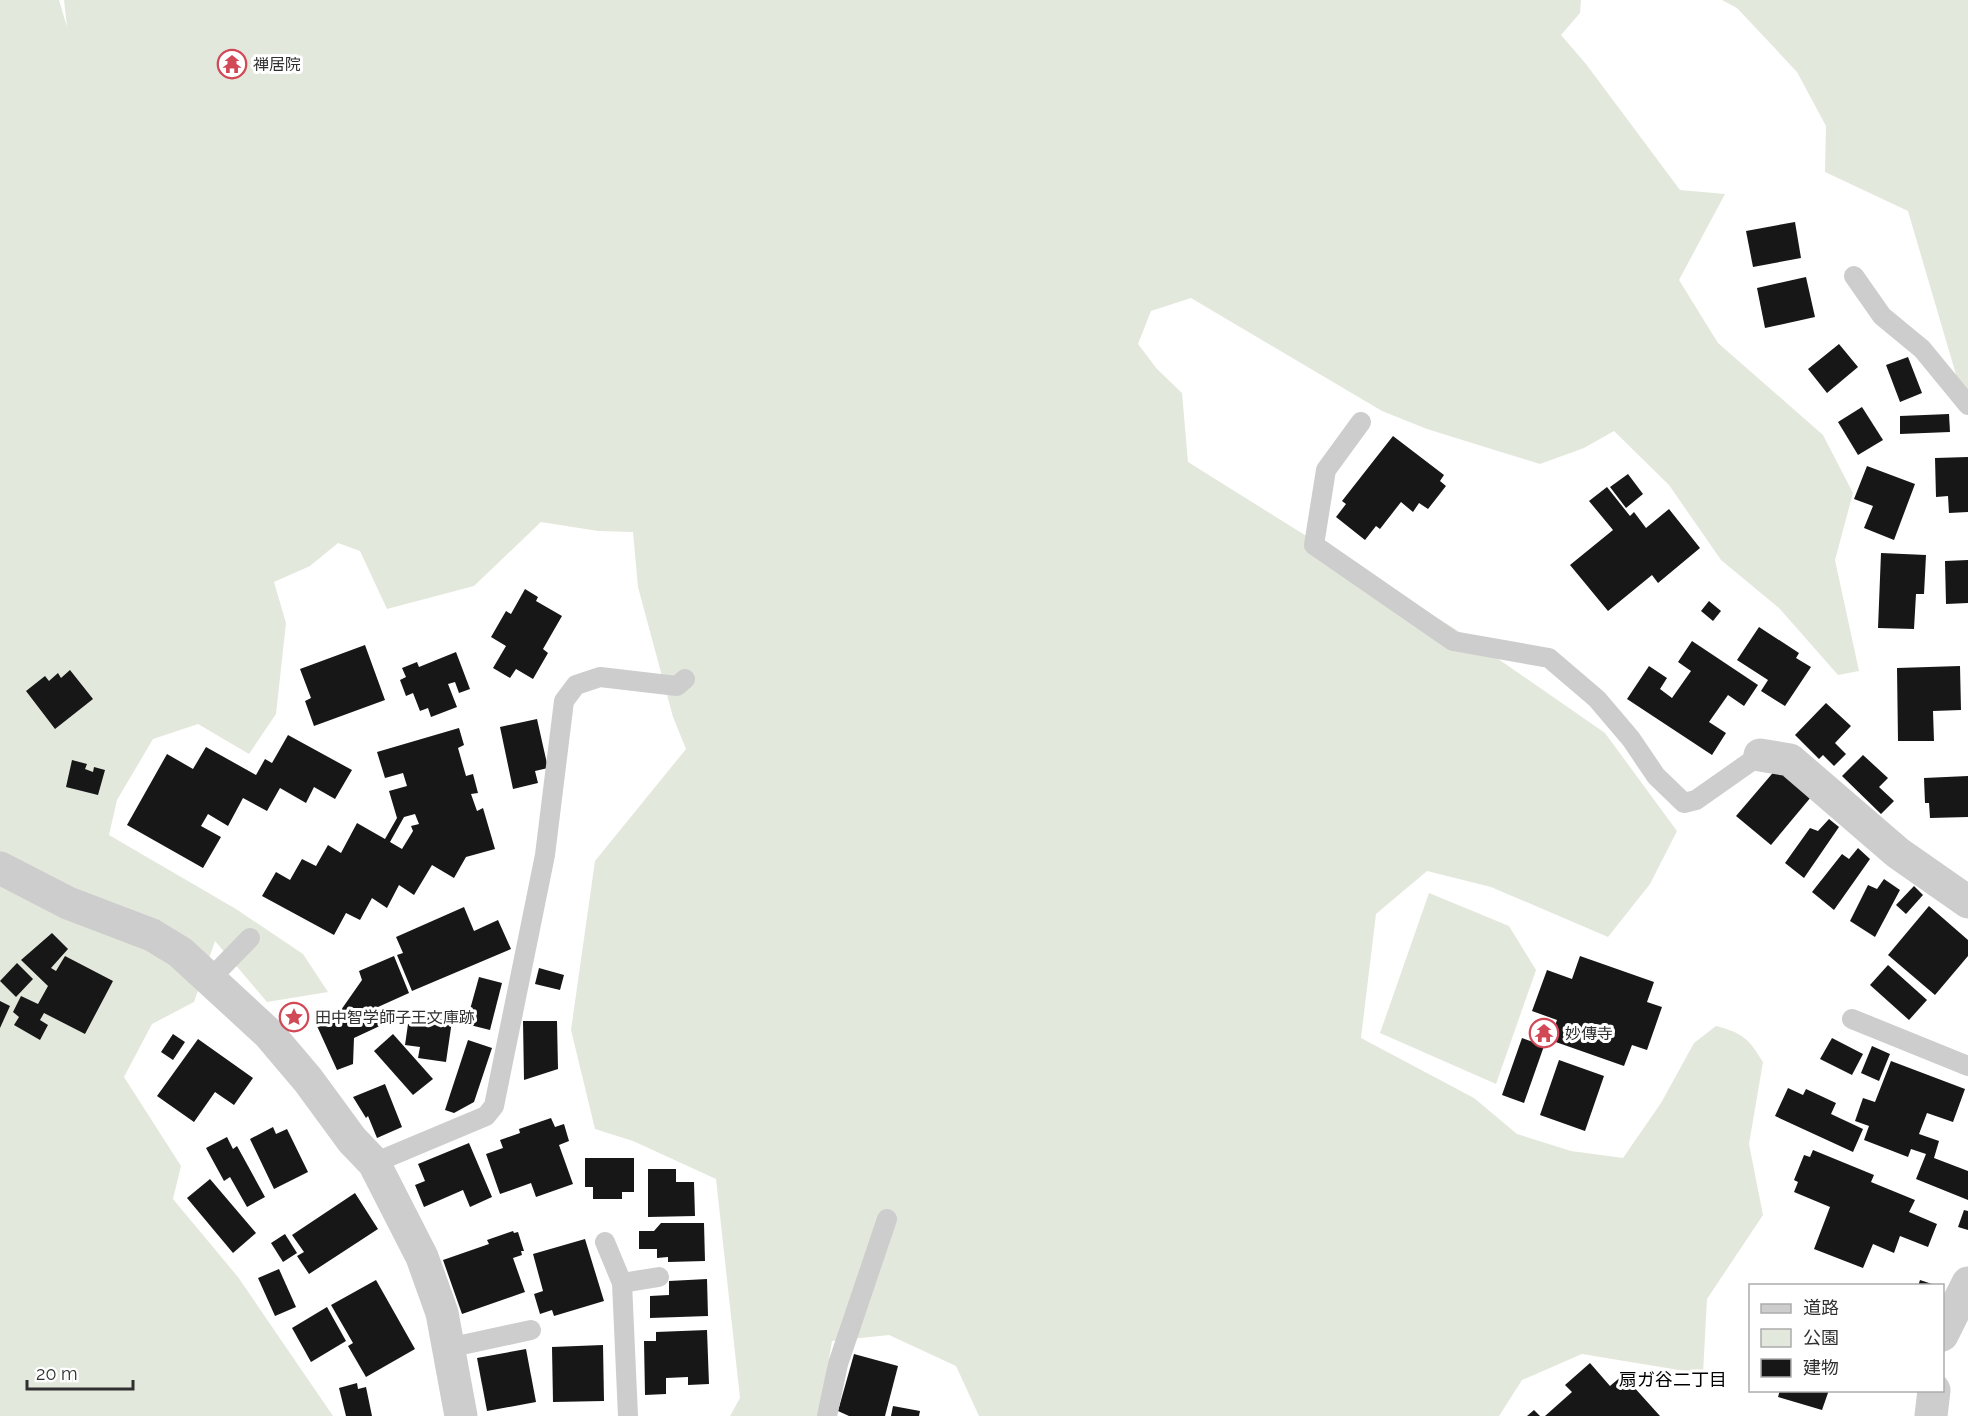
<svg xmlns="http://www.w3.org/2000/svg" width="1968" height="1416" font-family="Raleway,'Noto Sans JP',sans-serif">
<style>
.green{fill:#e3e8dc}
.building{fill:#171717;fill-rule:evenodd}
.lines{fill:none;stroke-linecap:round;stroke-linejoin:round}
.lane{stroke:#cdcdcd;stroke-width:20}
.street{stroke:#cdcdcd;stroke-width:33}
.labels{text-anchor:middle;dominant-baseline:central;stroke-width:6;stroke-linejoin:round;paint-order:stroke}
.poi-label{font-size:16px;fill:#303030;stroke:#fff;text-anchor:start}
.neighbourhood-label{font-size:18px;fill:#000;stroke:#fff}
</style>
<rect width="100%" height="100%" fill="#fff"/>
<g class="green">
<path d="M0,0H59L67,27L64,0H1581L1580,13L1561,35L1586,64L1680,190L1725,194L1679,280L1718,343L1823,435L1853,493L1835,560L1859,671L1838,675L1779,608L1721,560L1669,485L1614,431L1584,448L1540,464L1427,429L1382,411L1191,298L1151,311L1138,344L1157,369L1182,393L1188,462L1455,629L1605,733L1677,831L1650,884L1608,937L1491,887L1427,871L1376,914L1361,1038L1474,1098L1517,1134L1571,1151L1623,1158L1661,1103L1694,1043L1716,1026C1743,1033 1749,1039 1763,1062L1749,1144L1763,1215L1707,1299L1703,1374L1582,1354L1522,1380L1499,1416H979L956,1366L889,1335L832,1341L819,1416H730L740,1398L716,1179L633,1141L595,1129L571,1030L595,861L686,749L673,717L638,587L633,532L598,531L541,522L474,586L387,609L360,551L338,543L310,566L274,582L286,623L276,714L249,754L198,724L153,739L117,800L109,835L236,909L303,954L328,992L267,1002L215,941L194,1002L152,1024L124,1077L181,1166L173,1199L238,1277L333,1416H0Z"/>
<polygon points="1722,0 1968,0 1968,401 1962,395 1908,211 1825,172 1826,126 1797,72 1737,8"/>
<polygon points="1429,893 1509,926 1536,970 1496,1084 1380,1033"/>
</g>
<g class="building">
<polygon points="1795,222 1801,258 1753,267 1746,231"/>
<polygon points="1806,277 1815,317 1765,328 1757,288"/>
<polygon points="1839,344 1858,367 1827,393 1808,369"/>
<polygon points="1908,357 1922,393 1900,402 1886,365"/>
<polygon points="1862,407 1883,440 1858,455 1838,422"/>
<polygon points="1949,414 1950,432 1900,434 1900,416"/>
<polygon points="1393,436 1444,475 1440,481 1446,486 1428,509 1419,503 1413,512 1401,502 1380,529 1376,526 1365,540 1336,517 1346,504 1342,501"/>
<polygon points="1968,457 1968,512 1949,513 1948,496 1936,497 1935,458"/>
<polygon points="1867,466 1915,484 1894,540 1864,528 1873,506 1854,499"/>
<polygon points="1628,474 1643,494 1626,508 1610,487"/>
<polygon points="1607,487 1630,516 1634,512 1646,528 1669,509 1700,548 1658,583 1652,575 1608,611 1570,565 1613,530 1589,501"/>
<polygon points="1881,553 1926,555 1924,594 1916,594 1914,629 1878,628"/>
<polygon points="1968,560 1968,603 1946,604 1945,561"/>
<polygon points="525,589 538,597 536,601 562,616 543,649 548,653 533,679 516,669 510,678 493,668 506,646 491,637 506,611 511,614"/>
<polygon points="1709,601 1721,611 1713,621 1701,611"/>
<polygon points="1759,627 1799,653 1796,658 1811,667 1785,706 1761,691 1768,680 1737,660"/>
<polygon points="1692,641 1758,685 1744,706 1728,695 1709,722 1726,733 1712,755 1627,699 1649,666 1667,678 1660,689 1672,698 1691,671 1678,662"/>
<polygon points="365,645 385,700 314,726 305,701 311,698 300,669"/>
<polygon points="456,652 470,689 459,693 455,682 448,684 457,707 431,717 428,708 420,711 413,693 406,696 400,680 406,677 402,668 417,662 419,667"/>
<polygon points="1960,666 1961,710 1933,711 1934,741 1898,741 1897,668"/>
<polygon points="70,670 93,699 55,729 26,691 45,676 49,681 58,673 61,678"/>
<polygon points="1826,703 1851,726 1835,743 1846,754 1834,766 1823,755 1819,759 1795,735"/>
<polygon points="537,719 548,768 535,771 538,783 513,789 500,727"/>
<path d="M459,728L464,745L458,748L466,776L473,774L478,793L471,794L477,811L483,808L495,849L466,857L454,878L432,865L414,895L399,885L387,908L372,898L360,920L346,913L334,935L262,896L276,872L290,880L302,859L316,866L328,845L341,853L357,823L385,839L397,818L389,791L407,786L403,773L385,778L377,752ZM415,814L419,824L411,826L413,831L402,849L390,842L404,817Z"/>
<polygon points="288,735 352,770 335,799 314,787 306,803 280,788 267,811 243,798 228,826 208,814 201,826 221,837 203,868 127,825 167,754 193,769 206,747 256,775 265,759 272,763"/>
<polygon points="1863,755 1888,778 1879,787 1894,801 1881,814 1842,776"/>
<polygon points="72,760 87,764 85,769 93,772 94,767 105,770 98,795 66,787"/>
<polygon points="1777,768 1811,797 1771,845 1736,816"/>
<polygon points="1968,776 1968,817 1930,818 1929,803 1925,803 1924,778"/>
<polygon points="1829,819 1839,827 1804,878 1785,863 1810,828 1818,831"/>
<polygon points="1858,848 1870,859 1834,910 1812,892 1842,854 1849,859"/>
<polygon points="1884,879 1900,890 1875,937 1850,921 1868,885 1877,889"/>
<polygon points="1914,886 1923,895 1906,914 1896,905"/>
<polygon points="1929,906 1968,940 1968,956 1935,995 1888,955"/>
<polygon points="464,907 474,931 498,920 511,949 412,991 397,955 403,953 396,937"/>
<polygon points="52,933 68,949 51,968 56,971 65,956 113,981 85,1034 44,1013 40,1020 48,1025 40,1040 14,1025 19,1017 13,1012 21,996 38,1004 48,986 21,960"/>
<polygon points="394,956 409,993 378,1007 384,1024 354,1038 353,1064 337,1070 317,1026 342,1015 341,1010 362,980 359,971"/>
<polygon points="1580,956 1654,982 1647,1002 1662,1007 1647,1050 1632,1045 1624,1066 1550,1040 1557,1020 1532,1011 1547,970 1572,979"/>
<polygon points="17,963 33,979 16,997 0,981"/>
<polygon points="1888,965 1927,1000 1909,1020 1870,985"/>
<polygon points="539,968 564,975 560,990 535,984"/>
<polygon points="479,977 502,983 490,1030 466,1024"/>
<polygon points="0,1001 10,1006 0,1028"/>
<polygon points="428,1017 452,1021 446,1062 418,1058 420,1047 405,1045 408,1024 426,1023"/>
<polygon points="523,1021 557,1021 558,1069 524,1080"/>
<polygon points="173,1034 185,1042 173,1060 161,1052"/>
<polygon points="393,1034 433,1079 413,1095 374,1051"/>
<polygon points="1522,1038 1544,1046 1524,1103 1502,1095"/>
<polygon points="1832,1038 1863,1054 1852,1075 1820,1059"/>
<polygon points="198,1039 253,1078 234,1105 215,1092 194,1122 157,1096"/>
<polygon points="468,1040 492,1048 474,1102 454,1113 445,1110"/>
<polygon points="1872,1046 1890,1054 1879,1081 1861,1073"/>
<polygon points="1559,1060 1604,1076 1585,1131 1540,1115"/>
<polygon points="1891,1061 1965,1089 1953,1122 1927,1113 1919,1134 1939,1141 1934,1158 1968,1171 1968,1200 1916,1179 1926,1154 1911,1149 1908,1157 1864,1140 1869,1126 1855,1121 1863,1098 1875,1102"/>
<polygon points="385,1084 402,1127 377,1138 368,1116 366,1118 353,1097"/>
<polygon points="1788,1088 1803,1095 1806,1089 1836,1103 1831,1114 1863,1129 1853,1152 1775,1116"/>
<polygon points="551,1118 555,1127 564,1124 569,1141 559,1145 573,1184 536,1197 531,1183 500,1194 486,1154 503,1148 500,1140 520,1133 519,1129"/>
<polygon points="273,1127 276,1134 287,1129 308,1172 274,1189 250,1139"/>
<polygon points="227,1137 233,1149 237,1146 265,1197 247,1207 230,1177 224,1181 206,1148"/>
<polygon points="469,1143 492,1197 470,1207 463,1190 424,1207 415,1185 425,1181 418,1164"/>
<polygon points="1813,1150 1874,1175 1871,1182 1915,1200 1909,1212 1937,1224 1928,1247 1900,1236 1894,1253 1873,1244 1863,1268 1814,1249 1830,1207 1794,1192 1798,1182 1794,1180 1804,1155 1810,1157"/>
<polygon points="585,1158 634,1158 634,1192 622,1192 622,1199 593,1199 593,1187 585,1187"/>
<polygon points="648,1169 676,1169 676,1182 694,1182 695,1216 648,1217"/>
<polygon points="210,1179 256,1233 233,1253 187,1198"/>
<polygon points="355,1193 378,1229 309,1274 297,1256 304,1252 292,1235"/>
<polygon points="1964,1210 1968,1211 1968,1230 1958,1227"/>
<polygon points="661,1223 704,1223 705,1261 668,1262 668,1257 657,1258 657,1249 639,1249 639,1231 654,1231"/>
<polygon points="513,1231 514,1233 518,1232 524,1251 521,1251 522,1255 513,1258 525,1292 462,1314 443,1260 489,1244 487,1240"/>
<polygon points="285,1234 297,1253 283,1262 271,1243"/>
<polygon points="585,1239 604,1301 554,1316 552,1310 540,1314 534,1294 543,1291 533,1254"/>
<polygon points="279,1269 296,1307 275,1316 258,1278"/>
<polygon points="707,1279 708,1316 650,1318 650,1296 669,1295 669,1281"/>
<polygon points="376,1280 415,1349 366,1377 348,1346 353,1343 331,1305"/>
<polygon points="1920,1280 1935,1285 1935,1286 1918,1286"/>
<polygon points="327,1307 346,1341 311,1362 292,1328"/>
<polygon points="707,1330 709,1384 688,1385 688,1377 666,1378 666,1394 645,1395 644,1341 656,1341 656,1332"/>
<polygon points="603,1345 604,1401 553,1402 552,1347"/>
<polygon points="526,1349 536,1402 487,1411 477,1358"/>
<polygon points="854,1354 898,1366 885,1416 849,1416 838,1411"/>
<polygon points="1590,1363 1610,1386 1623,1375 1660,1416 1545,1416 1572,1392 1565,1385"/>
<polygon points="357,1383 358,1389 366,1387 372,1416 346,1416 339,1388"/>
<polygon points="1780,1390 1829,1390 1822,1410 1778,1397"/>
<polygon points="893,1406 920,1411 919,1416 891,1416"/>
<polygon points="1534,1410 1540,1416 1527,1416"/>
</g>
<g class="lines">
<g class="lane">
<polyline points="1854,276 1882,316 1922,349 1968,405"/>
<polyline points="1361,422 1326,470 1314,545 1453,641 1549,658 1597,699 1631,739 1656,776 1684,803 1696,800 1760,755"/>
<polyline points="211,978 250,938"/>
<polyline points="1852,1019 1968,1066"/>
<polyline points="374,1163 486,1116 494,1106 545,855 564,701 576,685 600,677 677,686 685,679"/>
<polyline points="605,1242 622,1283 628,1416"/>
<polyline points="622,1283 659,1277"/>
<polyline points="448,1348 531,1330"/>
<polyline points="827,1416 838,1364 887,1219"/>
</g>
<g class="street">
<polyline points="1760,755 1790,760 1898,853 1968,902"/>
<polyline points="0,868 68,903 152,935 180,952 269,1034 308,1080 352,1140 374,1163 422,1257 442,1313 461,1416"/>
<polyline points="1942,1335 1968,1283"/>
<polyline points="1931,1416 1934,1390"/>
</g>
</g>
<defs>
<g id="temple-ring" transform="scale(1.5)"><circle r="9.5" fill="#fff" stroke="#d14856" stroke-width="1.5"/><path d="M0-6L5-2H3V0L6.5 2.5H4V6H1.5V3h-3V6H-4V2.5H-6.5L-3 0V-2H-5Z" fill="#d14856"/></g>
<g id="sight-ring" transform="scale(1.5)"><circle r="9.5" fill="#fff" stroke="#d14856" stroke-width="1.5"/><path d="M0-6L1.8-2.2L6-1.7L2.9 1.2L3.7 5.4L0 3.3L-3.7 5.4L-2.9 1.2L-6-1.7L-1.8-2.2Z" fill="#d14856"/></g>
</defs>
<g fill-rule="evenodd">
<use href="#temple-ring" x="232" y="64"/>
<use href="#sight-ring" x="294" y="1017"/>
<use href="#temple-ring" x="1544" y="1033"/>
</g>
<g class="labels">
<g class="poi-label">
<text x="253" y="64">禅居院</text>
<text x="315" y="1017">田中智学師子王文庫跡</text>
<text x="1565" y="1033">妙傳寺</text>
</g>
<g class="neighbourhood-label">
<text x="1673" y="1379">扇ガ谷二丁目</text>
</g>
</g>
<rect x="1749" y="1284" width="195" height="108" fill="#ffffff" stroke="#acacac" stroke-width="1.5"/>
<rect x="1761" y="1304" width="30" height="9" fill="#cdcdcd" stroke="#acacac" stroke-width="1.5"/>
<text x="1803" y="1314" font-size="18" fill="#303030">道路</text>
<rect x="1761" y="1329" width="30" height="18" fill="#e3e8dc" stroke="#acacac" stroke-width="1.5"/>
<text x="1803" y="1344" font-size="18" fill="#303030">公園</text>
<rect x="1761" y="1359" width="30" height="18" fill="#171717" stroke="#acacac" stroke-width="1.5"/>
<text x="1803" y="1374" font-size="18" fill="#303030">建物</text>
<path d="M27 1380v9h106v-9" fill="none" stroke="#303030" stroke-width="3"/>
<text x="36" y="1380" font-size="18" fill="#303030" stroke="#ffffff" stroke-width="4.5" paint-order="stroke">20 m</text>
</svg>
